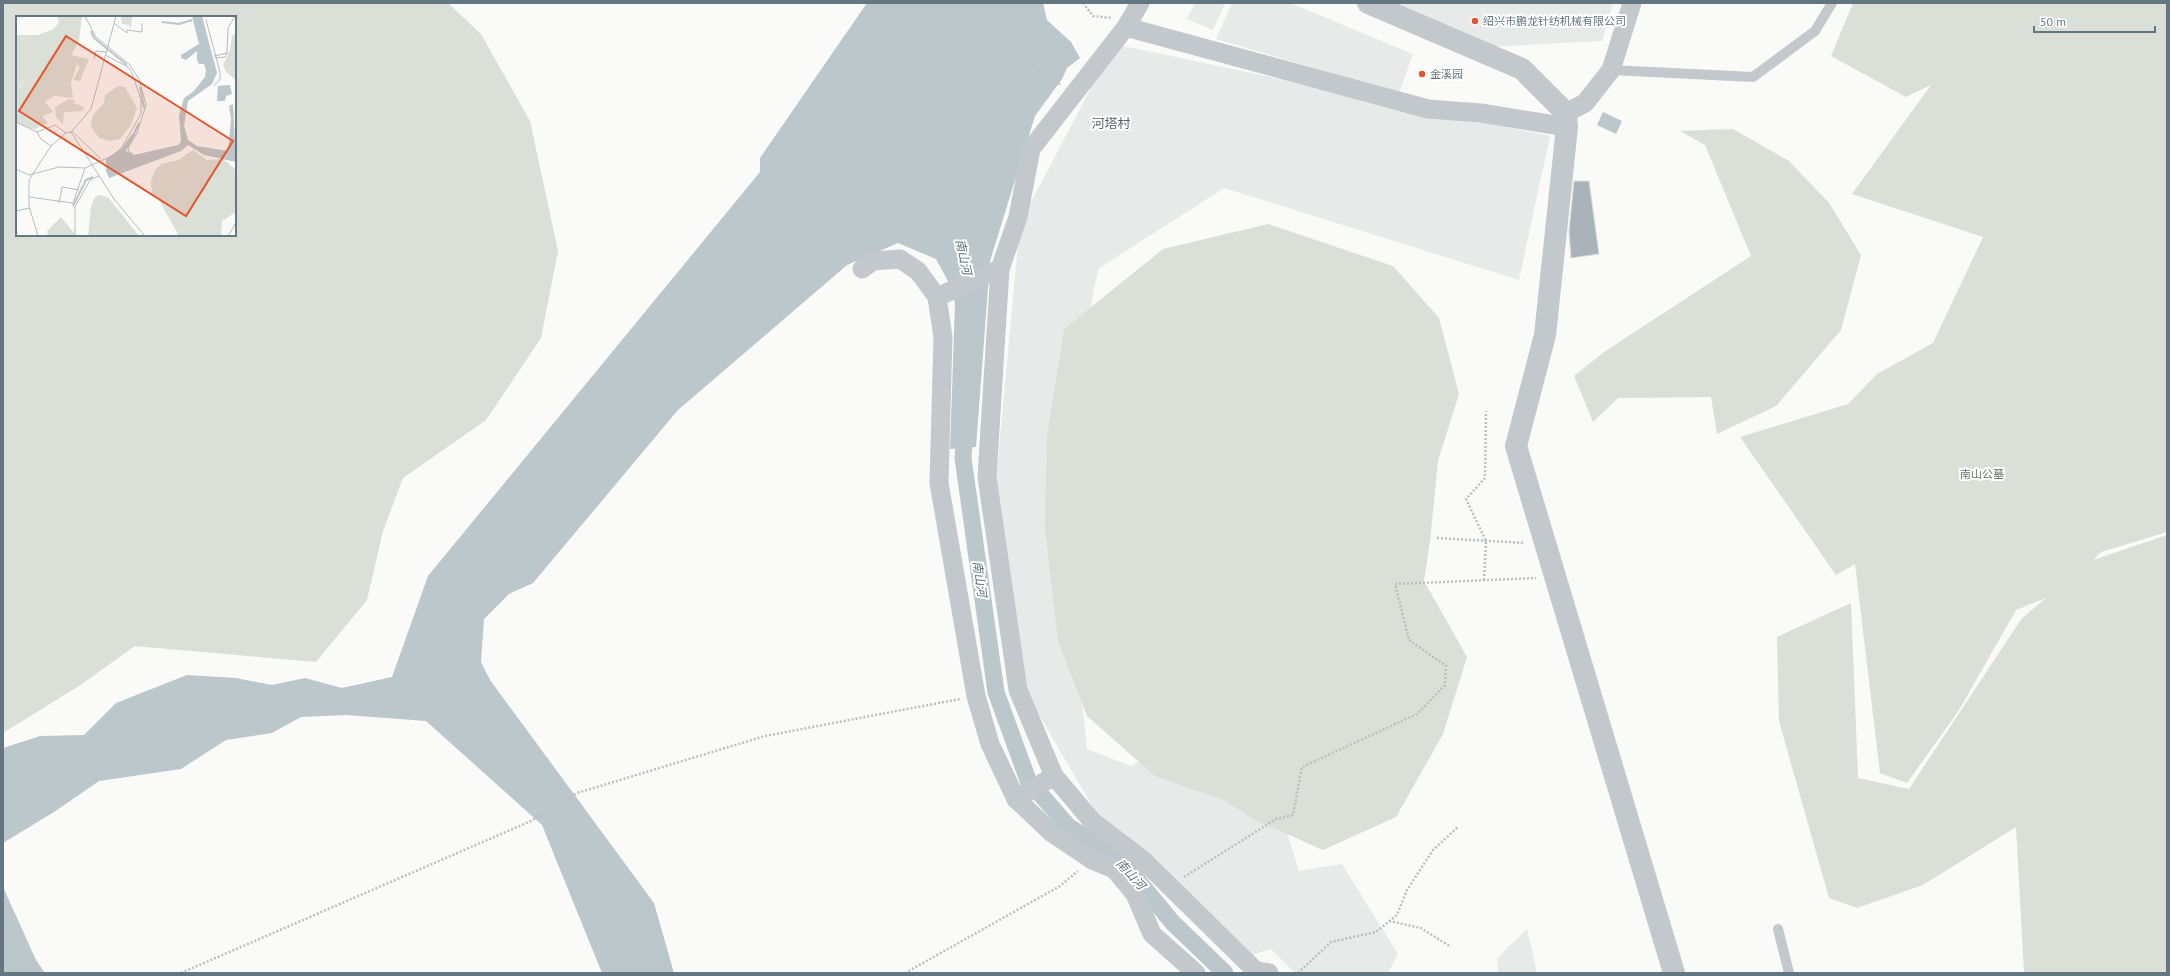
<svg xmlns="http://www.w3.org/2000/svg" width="2170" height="976" font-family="'PT Sans','Noto Sans SC',sans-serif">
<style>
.built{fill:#e8e9e9}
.green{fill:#dadfd7;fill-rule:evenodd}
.water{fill:#bbc7cb}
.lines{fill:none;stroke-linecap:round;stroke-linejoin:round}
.canal{stroke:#bbc7cb;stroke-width:17}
.building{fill:#aab3b9;stroke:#dcdcda}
.path{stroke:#bbbfc2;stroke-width:2.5;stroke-dasharray:2 2;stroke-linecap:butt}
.service{stroke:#c3c8cc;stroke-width:10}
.minor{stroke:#c3c8cc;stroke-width:19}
.tertiary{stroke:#c3c8cc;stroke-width:22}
.poi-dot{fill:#e4572e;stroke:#fff;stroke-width:1.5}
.labels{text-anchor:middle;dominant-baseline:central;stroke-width:4;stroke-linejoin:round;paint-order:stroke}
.poi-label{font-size:11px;fill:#657683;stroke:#fff;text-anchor:start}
.park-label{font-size:11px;fill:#687a64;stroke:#fff}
.water-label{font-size:12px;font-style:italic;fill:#60757c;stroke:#fff}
.quarter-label{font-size:13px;fill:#57646e;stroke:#fff}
.inset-river{fill:none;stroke:#bbc7cb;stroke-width:2}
.inset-road{fill:none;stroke:#b5bdc2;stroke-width:1}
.view{fill:#e4572e;fill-opacity:0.15;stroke:#e4572e;stroke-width:2}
.inset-edge{fill:none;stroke:#657683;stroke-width:2}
</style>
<rect width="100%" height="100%" fill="#fafaf8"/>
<g class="built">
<polygon points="1195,3 1225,3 1213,30 1187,19"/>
<polygon points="1232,3 1290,3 1413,54 1399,93 1216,39"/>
<polygon points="1395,3 1613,3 1602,41 1488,47"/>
<polygon points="1114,44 1550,136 1519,280 1224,188 1098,269 1058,482 1087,749 1131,766 1178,742 1286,829 1299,871 1342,864 1398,954 1388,973 1295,973 1271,949 1249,956 1098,816 1027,694 996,480 1020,223"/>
<polygon points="1527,929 1537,973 1498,973 1497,958"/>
</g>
<g class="green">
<path d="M3,3H448L481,34L530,121L558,251L541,338L486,420L403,478L383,531L367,600L316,662L135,646L82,684L3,733ZM17,17H235V235H17Z"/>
<polygon points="1853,3 2167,3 2167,532 2101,552 2093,560 2167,535 2167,973 2024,973 2016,827 1923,885 1857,908 1829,898 1779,721 1777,637 1851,603 1858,778 1909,789 2022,618 2046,598 2016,610 1959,710 1907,783 1880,773 1855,564 1836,575 1740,437 1848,404 1877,374 1933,343 1983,237 1852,194 1931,85 1906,97 1831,56"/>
<polygon points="1733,129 1789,161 1829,203 1861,255 1841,330 1776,406 1717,434 1711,397 1618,398 1593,422 1574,376 1604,352 1751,256 1705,145 1680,131"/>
<polygon points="1268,224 1393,266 1439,318 1459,394 1438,461 1430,541 1424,581 1467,657 1443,734 1396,817 1323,850 1255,820 1224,800 1155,776 1087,716 1058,641 1045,528 1047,437 1064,329 1163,249"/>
</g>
<g class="water">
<polygon points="867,3 1043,3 1047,20 1071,42 1080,58 1067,68 1062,79 1035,116 990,261 976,447 950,449 955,303 949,283 936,259 898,243 847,265 678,410 533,583 509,594 484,619 481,662 490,680 654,903 674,973 602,973 542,825 426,721 346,715 301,717 272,733 226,740 181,769 99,781 54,812 3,843 3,748 40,736 84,735 116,703 187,675 236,678 272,685 305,678 342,688 392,677 428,576 760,172 760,158"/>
<polygon points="1603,112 1622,121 1616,134 1597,125"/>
<polygon points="3,887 36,960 45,973 3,973"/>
</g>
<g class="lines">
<polyline class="canal" points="965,426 963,458 996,692 1028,780 1069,827 1119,858 1173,923 1225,973"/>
</g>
<polygon class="building" points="1574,181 1589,181 1599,254 1571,258 1569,231"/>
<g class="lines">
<g class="path">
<polyline points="1083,3 1093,16 1112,18"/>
<polyline points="983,8 991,3"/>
<polyline points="1029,62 1061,85"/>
<polyline points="1437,538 1525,543"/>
<polyline points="1484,580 1486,541 1466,499 1485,478 1486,411"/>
<polyline points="1184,877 1276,819 1293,815 1302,767 1417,714 1445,685 1446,666 1409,640 1395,584 1536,578"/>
<polyline points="1389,921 1421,928 1451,947"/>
<polyline points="181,973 531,821 577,793 765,736 960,699"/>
<polyline points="905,973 1060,886 1078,871"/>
<polyline points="1298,973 1331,942 1376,932 1397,915 1407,890 1433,850 1458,827"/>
</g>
<g class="service">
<polyline points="1611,70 1753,77 1815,31 1832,3"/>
<polyline points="1778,929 1789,973"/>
</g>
<g class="minor">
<polyline points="1140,3 1126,27 1031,149 1018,217 1000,269 987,477 1018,690 1054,776 1092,821 1143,860 1256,971 1269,973"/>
<polyline points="1126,27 1428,109 1481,113 1567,127"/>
<polyline points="1566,113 1585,103 1611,70 1632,3"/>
<polyline points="862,269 873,261 900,259 918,271 937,297 943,337 939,483 976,696 990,744 1016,799 1052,833 1092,860 1114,869 1135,894 1152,934 1196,973"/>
<polyline points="937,297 1000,269"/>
<polyline points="1016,799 1054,776"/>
</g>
<polyline class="tertiary" points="1368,3 1522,69 1566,113 1567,127 1545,335 1516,446 1674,973"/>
</g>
<g class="poi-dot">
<circle cx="1475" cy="21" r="4"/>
<circle cx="1422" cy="74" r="4"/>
</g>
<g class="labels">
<g class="poi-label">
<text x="1483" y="21">绍兴市鹏龙针纺机械有限公司</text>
<text x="1430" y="74">金溪园</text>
</g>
<g class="park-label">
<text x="1982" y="474">南山公墓</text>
</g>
<g class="water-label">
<text transform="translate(964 257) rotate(78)">南山河</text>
<text transform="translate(980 579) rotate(82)">南山河</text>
<text transform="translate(1131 874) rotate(48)">南山河</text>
</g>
<g class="quarter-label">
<text x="1111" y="123">河塔村</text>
</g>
</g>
<g transform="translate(16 16)">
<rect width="220" height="220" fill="#fafaf8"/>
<path d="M41,0H66L63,25L55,39L73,43L64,65L57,64L64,51L61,48L55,67L57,82L38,80L29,86L37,96L26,100L32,107L19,113L11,112L0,106V70L4,71L10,61L3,71L0,70V19H22L38,13L43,6ZM105,0H116L115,13L113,9L106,8ZM220,18V64L210,56L207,49L214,34L216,20ZM102,70L109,71L121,92L115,109L104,123L93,125L83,122L76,112L75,106L77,99L88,87L89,79ZM53,83L59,84L58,87L68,91L67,95L48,96L47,109L40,101L39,91ZM177,134L191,144L207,143L220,154V196L206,205L205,220H163L143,184L136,179L135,165L139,154L145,148L162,144ZM84,179L92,181L123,220H72L75,191L79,181ZM45,201L58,217V220H32L31,215Z" fill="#dadfd7"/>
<path d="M176,0H186L201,57L196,68L172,85L168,110L172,124L181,130L212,135L215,103L213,90L217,88L220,146L188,139L172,129L165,135L93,162L90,155V143L106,132L116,118L119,119L110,135L118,139L162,129L165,126L163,99L168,82L177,76L189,61L190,54L188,48H183L181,44V35L170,44L165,42V39L183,28ZM214,69L216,78L210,80L209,85H201L202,70Z" fill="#bbc7cb"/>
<path class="inset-river" d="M146,6L163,8L176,4M75,15L78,22L111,49M124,71L128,92M117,120L123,107M57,190L70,164L77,161"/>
<path class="inset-road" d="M69,0L80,21L113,48L123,63L130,89L121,117L112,132L113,136L117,138M190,4L204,56V63L198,70M98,7L111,17V14L126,16V7M198,40L211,37M199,42L209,41L211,37L212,12L219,0M78,43L80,35L90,36M0,106L21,116L25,123L35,130M56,115L85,143M21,116L39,109L50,117M55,116L98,183L129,220M0,153L13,159L43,151L69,152L98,139L106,131L125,98V84L116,57L112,51L89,39M13,181L57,187L69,152M43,187L46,171L63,174M0,195L14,192M22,220L13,190V164L35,130L50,117L55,116L75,93L100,0M59,220V191L74,164L83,160M212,220L220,207"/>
<path class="view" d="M50,20L217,125L170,200L3,95Z"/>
<rect width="220" height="220" class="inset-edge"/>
</g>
<rect width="2170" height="976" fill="none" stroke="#657683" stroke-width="8"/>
<path d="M2034 26v6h121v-6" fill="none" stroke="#657683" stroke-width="2"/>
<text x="2040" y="26" font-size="12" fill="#657683" stroke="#ffffff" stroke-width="3" paint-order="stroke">50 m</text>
</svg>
